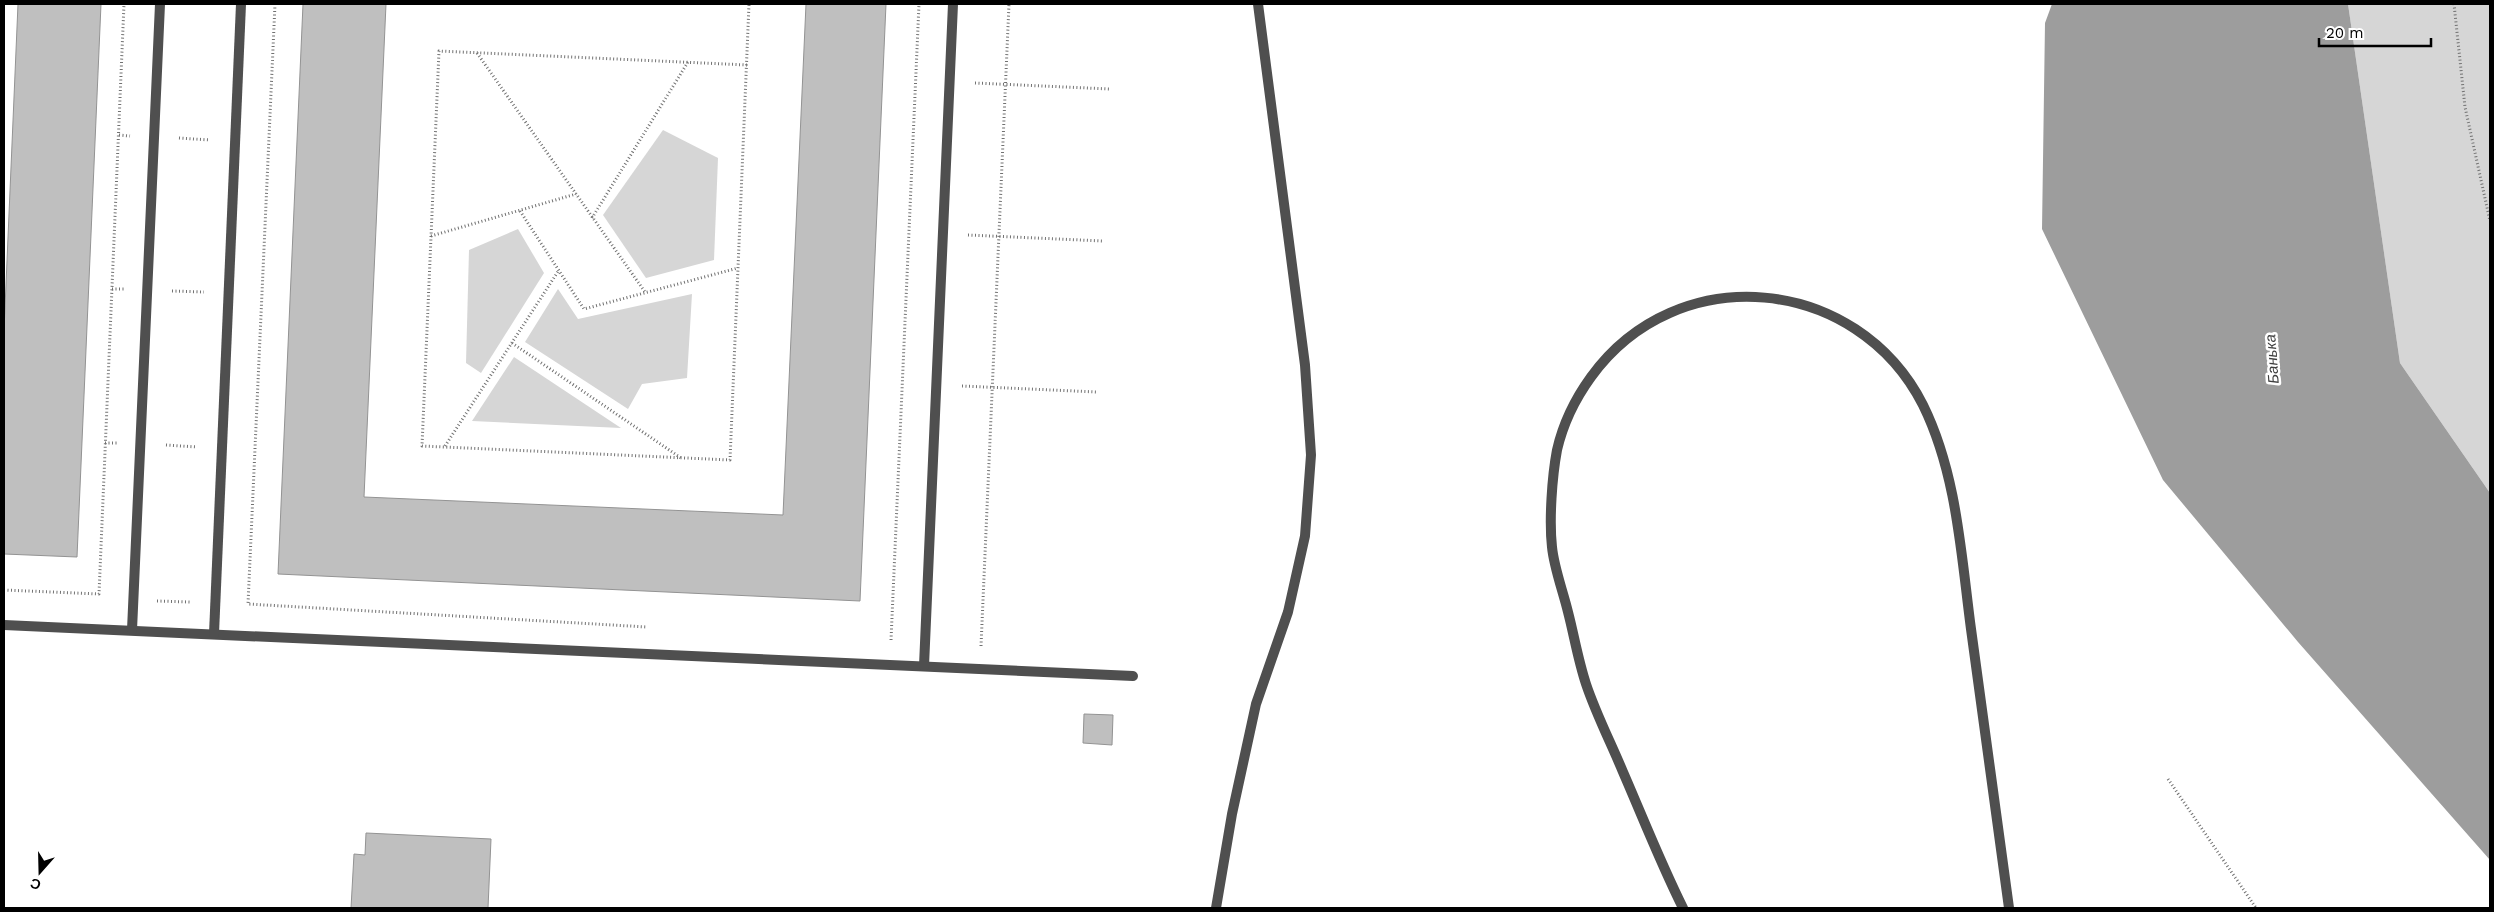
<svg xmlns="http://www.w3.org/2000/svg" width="2494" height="912" font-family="'Work Sans',sans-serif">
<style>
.green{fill:#d6d6d6}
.water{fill:#9d9d9d}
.building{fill:#bfbfbf;stroke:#939393}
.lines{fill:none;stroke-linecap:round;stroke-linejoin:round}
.path{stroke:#717171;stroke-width:3;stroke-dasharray:1 2.5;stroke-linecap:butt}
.service{stroke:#4f4f4f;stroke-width:10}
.minor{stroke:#4f4f4f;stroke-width:10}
.tertiary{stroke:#4f4f4f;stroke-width:10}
.labels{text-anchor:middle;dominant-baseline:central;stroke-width:5;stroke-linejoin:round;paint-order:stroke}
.water-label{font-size:15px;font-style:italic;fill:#3e3e3e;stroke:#fff}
</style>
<rect width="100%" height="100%" fill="#fff"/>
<g class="green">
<polygon points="2348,4 2490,4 2490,493 2400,363"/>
<polygon points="663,130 718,158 714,260 646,278 603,215"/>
<polygon points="518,229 544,273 481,373 466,363 469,250"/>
<polygon points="558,289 578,319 692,294 687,378 642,384 628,409 525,342"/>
<polygon points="514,357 621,428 472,421"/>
</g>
<polygon class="water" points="2052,4 2348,4 2400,363 2490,493 2490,860 2298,642 2163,480 2042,229 2045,23"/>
<g class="building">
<polygon points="18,4 101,4 77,557 4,554 4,331"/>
<polygon points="303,4 386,4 364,497 783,515 806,4 886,4 860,601 278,574"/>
<polygon points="1084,714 1113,715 1112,745 1083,743"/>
<polygon points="366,833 491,839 488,908 351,908 354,854 365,855"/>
</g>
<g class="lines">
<g class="path">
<polyline points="275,4 248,604 647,627"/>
<polyline points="2454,4 2465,107 2490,221"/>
<polyline points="477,53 645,292"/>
<polyline points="747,65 439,51 422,446 730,460 749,4"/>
<polyline points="975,83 1110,89"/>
<polyline points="119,135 130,136"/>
<polyline points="179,138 210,140"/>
<polyline points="520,211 584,309 738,268"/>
<polyline points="592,218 688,62"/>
<polyline points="968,235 1103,241"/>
<polyline points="431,236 576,194"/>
<polyline points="112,289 124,289"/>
<polyline points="172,291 204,292"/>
<polyline points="512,343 681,458"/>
<polyline points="962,386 1097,392"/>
<polyline points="105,443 117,443"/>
<polyline points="166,445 197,447"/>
<polyline points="445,446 559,270"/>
<polyline points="4,590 99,594 124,4"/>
<polyline points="157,601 190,602"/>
<polyline points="891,640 919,4"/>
<polyline points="981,646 1009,4"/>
<polyline points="2168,779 2256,908"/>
</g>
<g class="service">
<polyline points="4,625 1133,676"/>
<polyline points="132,630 160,4"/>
<polyline points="214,634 241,4"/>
<polyline points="924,666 953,4"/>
</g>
<polyline class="minor" points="1216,908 1232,814 1256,704 1288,612 1305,536 1311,455 1305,365 1258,4"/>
<path class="tertiary" d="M1683,908C1661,864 1643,818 1623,772C1611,743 1596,714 1586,684C1578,660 1574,635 1568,612C1563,591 1554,568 1552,547C1549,520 1552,477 1557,450C1563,424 1575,399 1591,377C1677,258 1857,275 1923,405C1957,474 1961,554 1971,629C1984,722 1996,815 2009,908"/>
</g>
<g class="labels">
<g class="water-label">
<text transform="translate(2272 359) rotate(-94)">Банька</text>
</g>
</g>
<rect width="2494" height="912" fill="none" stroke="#000000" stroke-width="10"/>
<g transform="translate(40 872) rotate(200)" stroke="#ffffff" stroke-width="4" paint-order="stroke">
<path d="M0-4L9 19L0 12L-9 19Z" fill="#000000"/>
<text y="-8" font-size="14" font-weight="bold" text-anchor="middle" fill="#000000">С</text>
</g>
<path d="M2319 38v8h112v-8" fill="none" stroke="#000000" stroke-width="2.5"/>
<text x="2326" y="38" font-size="15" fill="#000000" stroke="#ffffff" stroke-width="4" paint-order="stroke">20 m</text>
</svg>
